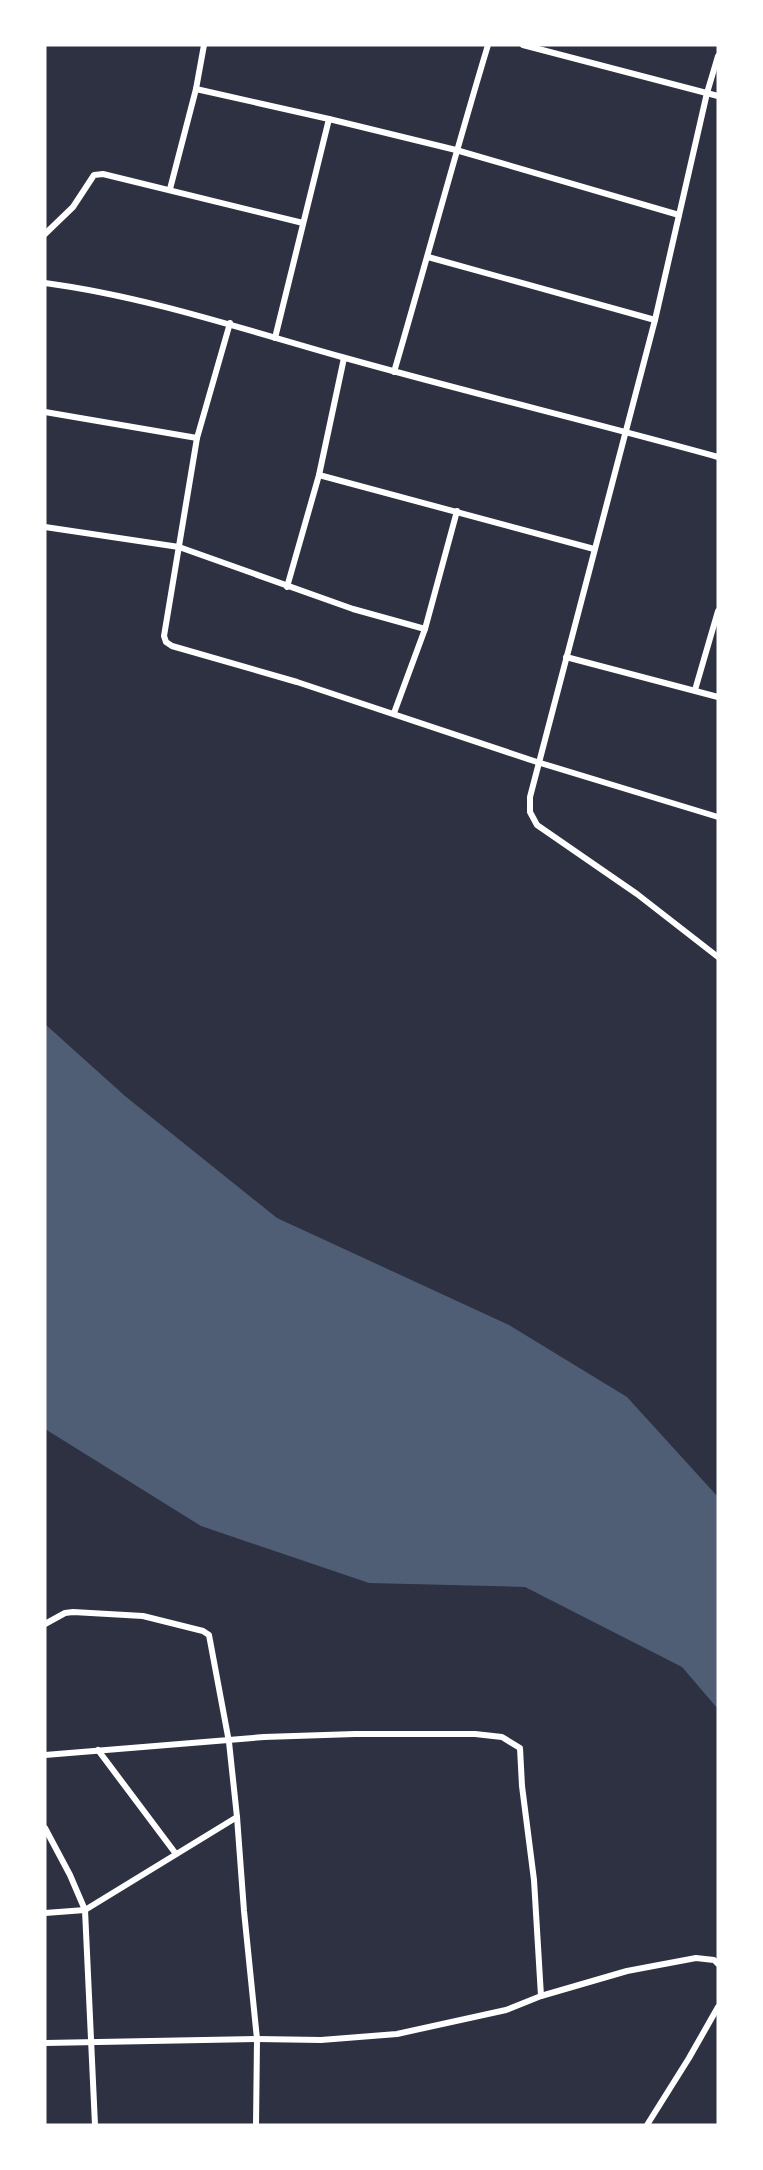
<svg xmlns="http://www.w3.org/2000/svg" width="763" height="2170" font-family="Georgia,serif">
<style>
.water{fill:#4f5d75}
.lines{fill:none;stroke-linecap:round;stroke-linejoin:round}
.minor{stroke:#fff;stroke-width:6}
</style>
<rect width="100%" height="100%" fill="#2d3142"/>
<polygon class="water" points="45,1024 125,1096 277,1218 509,1325 627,1397 718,1497 718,1709 682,1667 525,1587 369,1583 201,1526 45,1429"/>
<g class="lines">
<g class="minor">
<polyline points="523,45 718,96"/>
<polyline points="718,56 707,93 655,320 530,797 530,812 537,825 637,894 718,957"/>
<polyline points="196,89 329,119 456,150 679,215"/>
<polyline points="170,189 196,89 204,45"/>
<polyline points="45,234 73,207 94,175 103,174 303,223"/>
<polyline points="428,257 655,320"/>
<path d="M45,283C149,297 248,331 349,359C471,393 595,423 718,457"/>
<polyline points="230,323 197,438 164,636 166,642 172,646 297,682 537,762 718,817"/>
<polyline points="275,338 329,119"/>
<path d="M394,372C426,263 455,154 488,45"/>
<polyline points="45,412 197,438"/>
<polyline points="319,475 594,549"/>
<polyline points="45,527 179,547 353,609 425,629"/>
<polyline points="287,587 319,475 344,358"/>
<polyline points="566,657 718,697"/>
<polyline points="695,690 718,611"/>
<polyline points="394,713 425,629 457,511"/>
<polyline points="45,1624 65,1613 73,1612 143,1616 203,1631 209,1635 229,1742 237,1817 244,1911 257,2039 256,2125"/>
<polyline points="98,1750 176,1854"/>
<polyline points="45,1755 264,1737 355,1734 475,1734 502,1737 520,1748 522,1786 534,1880 541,1996"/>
<polyline points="45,1828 70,1875 85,1910 95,2125"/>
<polyline points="45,1913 85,1910 237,1817"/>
<polyline points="45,2043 257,2039 321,2040 397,2034 506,2010 541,1996 627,1971 696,1958 714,1960 718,1964"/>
<polyline points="647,2125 689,2058 718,2007"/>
</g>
</g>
<rect width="763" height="2170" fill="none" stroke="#ffffff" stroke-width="93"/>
</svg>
